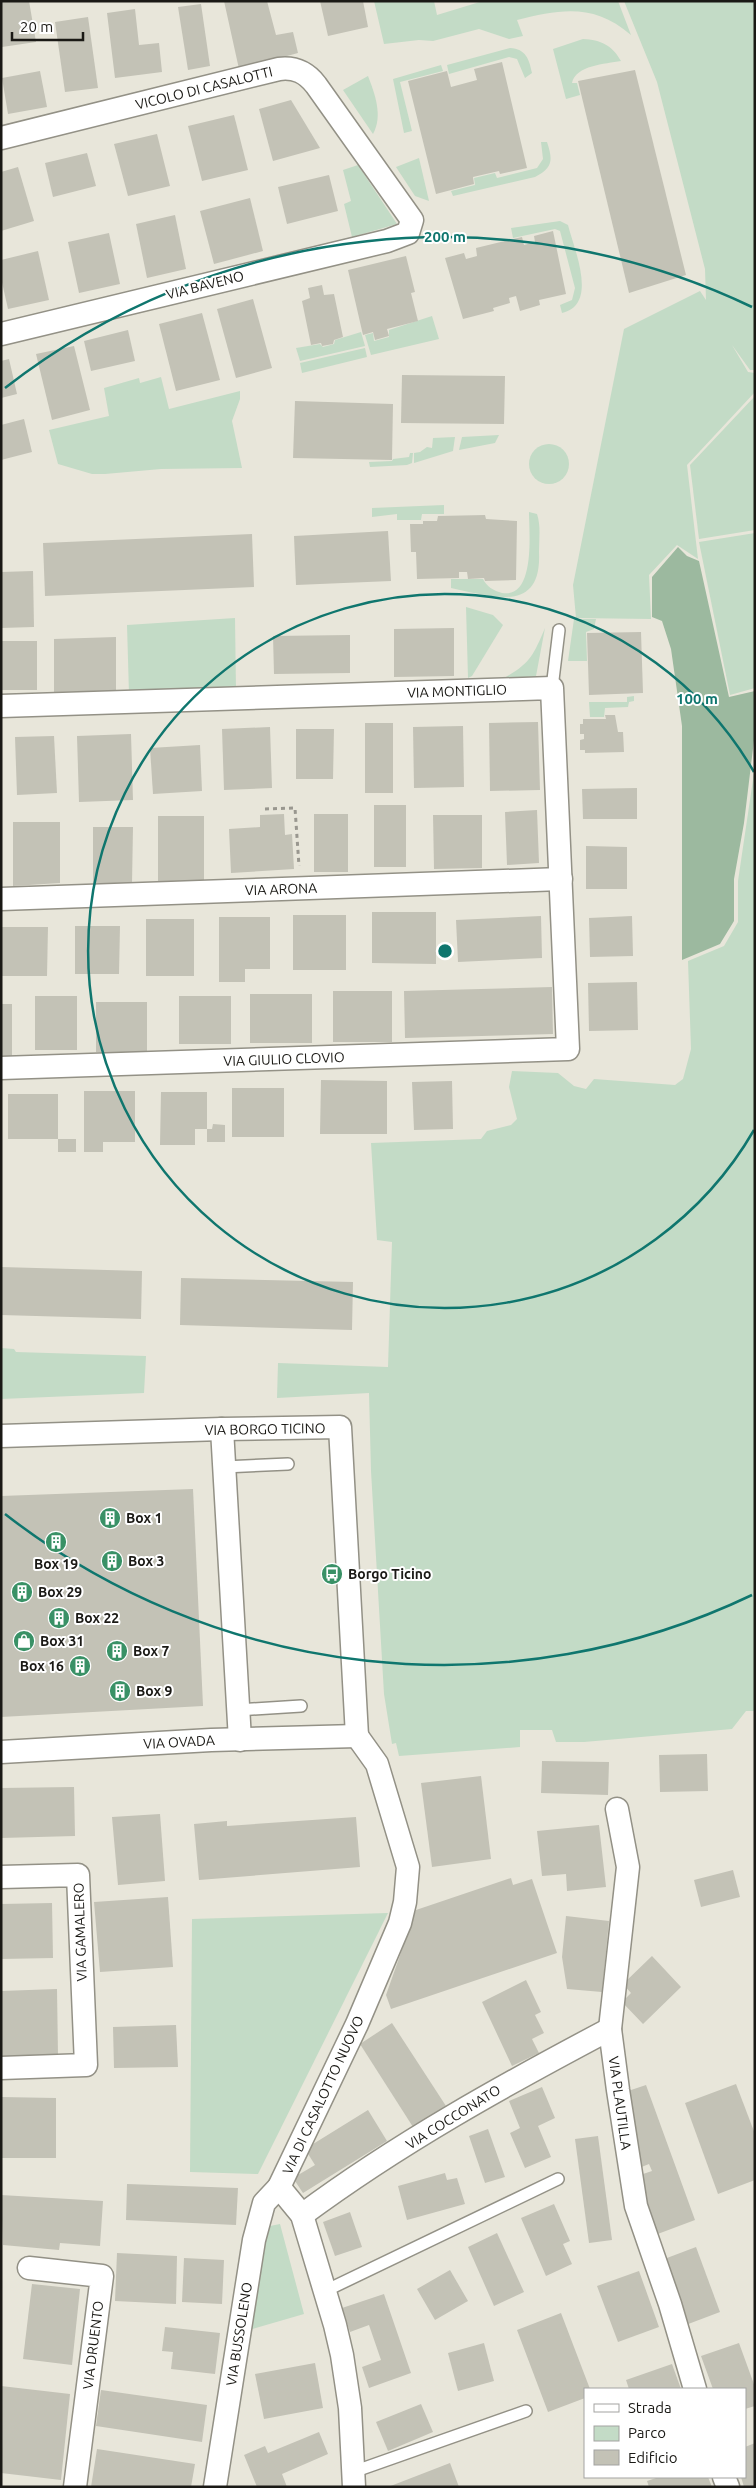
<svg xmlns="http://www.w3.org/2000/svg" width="756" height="2488" font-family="Ubuntu,sans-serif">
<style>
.green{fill:#c3dbc6}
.forest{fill:#9cb99f}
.building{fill:#c3c2b6}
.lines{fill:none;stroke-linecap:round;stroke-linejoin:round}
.lane-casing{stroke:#939186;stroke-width:14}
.street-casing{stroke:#939186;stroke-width:25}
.path{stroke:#99978f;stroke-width:3;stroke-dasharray:4 4;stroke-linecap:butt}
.lane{stroke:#fff;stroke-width:11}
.street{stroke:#fff;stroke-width:22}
.ring{fill:none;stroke:#0f766e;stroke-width:2.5}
.labels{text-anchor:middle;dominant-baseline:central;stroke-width:4;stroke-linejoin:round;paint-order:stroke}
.street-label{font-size:14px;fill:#1a1915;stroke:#fff}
.poi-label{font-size:14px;font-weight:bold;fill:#1a1915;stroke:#fff;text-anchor:start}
.centre{fill:#0f766e;stroke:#fff;stroke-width:2.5}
.ring-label{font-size:15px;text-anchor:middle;font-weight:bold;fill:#0f766e;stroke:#fff;stroke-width:4;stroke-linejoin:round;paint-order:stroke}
</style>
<rect width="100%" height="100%" fill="#e8e6da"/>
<g class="green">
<path d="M374,1H434L437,15L483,1H618L631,35C594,3 561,9 517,20L523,36L509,39L479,29L433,41L419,40L384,44Z"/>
<polygon points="624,1 755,1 755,370 750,370 732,345 748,372 755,373 755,392 687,465 698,559 677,545 649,575 651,619 576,618 573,585 624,329 700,291 706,300 705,269 657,82"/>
<path d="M583,39C601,40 612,45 621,61C605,64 576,65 572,83H577L580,95L566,99L553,49Z"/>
<path d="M510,48C526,49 529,59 532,73L525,78L517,59L509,57L449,74L447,65Z"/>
<polygon points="441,65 443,71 400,82 412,131 404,133 393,79"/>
<path d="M368,76C375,94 383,116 373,134L343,90Z"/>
<path d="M541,142H547C553,160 553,168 535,177L453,196L451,191L475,185L474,178L495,173L497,178L537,168L543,159Z"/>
<polygon points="419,158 429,201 415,196 396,167"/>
<polygon points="358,165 397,224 352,237 344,204 351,201 343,170"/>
<path d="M560,221L568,225C574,249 599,305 562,313L560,305L572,300L575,288L560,231L555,229L513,238L511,228Z"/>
<polygon points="432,316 439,339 371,355 365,335 373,333 374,341 389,337 389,330"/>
<polygon points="361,332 365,346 300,361 296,348 320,344 323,347 334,344 335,340"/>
<polygon points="365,348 367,357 302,373 300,363"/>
<polygon points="161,377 169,409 240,391 240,399 232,421 242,468 161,469 105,474 92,474 58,464 49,430 109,416 104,388 139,378 140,383"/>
<polygon points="755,396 755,530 699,539 690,465"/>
<polygon points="499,435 495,443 459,450 462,437"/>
<polygon points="455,437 453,451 414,463 414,453 420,452 427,447 432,448 433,438"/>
<circle cx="549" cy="464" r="20"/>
<polygon points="410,453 413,453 412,463 407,465 370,467 369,462 392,461 393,459 409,457"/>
<polygon points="444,505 444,514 422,514 421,520 397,520 397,514 372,517 372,508"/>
<path d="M529,512L537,514C541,526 539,539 539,552C542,615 491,596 451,588V579H483C486,586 494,591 502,593C536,599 529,531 529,512Z"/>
<polygon points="755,533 755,688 730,695 699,542"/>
<polygon points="466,607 493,615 503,625 472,676 468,678"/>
<polygon points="235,618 236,690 129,694 127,625"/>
<polygon points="574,619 596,619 594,629 586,632 587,661 568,661"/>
<path d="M545,628L536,676L533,678L502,679C530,664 533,656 545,628Z"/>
<polygon points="634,696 634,701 629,702 628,707 605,708 604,717 590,717 589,702 627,702 627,697"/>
<polygon points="755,766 755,1711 746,1711 732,1729 584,1742 556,1742 552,1730 520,1730 520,1747 399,1756 396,1743 392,1744 384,1694 371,1471 369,1393 277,1398 278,1363 388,1367 392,1242 377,1240 371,1143 481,1139 487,1131 511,1125 517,1119 509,1087 512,1071 558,1073 574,1086 586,1089 594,1079 675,1085 683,1079 691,1049 688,961 724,946 738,922 738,881"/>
<polygon points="1,1348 14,1349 16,1352 146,1356 144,1393 1,1399"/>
<polygon points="388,1913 258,2174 190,2172 192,1919"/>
<polygon points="280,2224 304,2314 249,2330 265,2227"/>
</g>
<polygon class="forest" points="678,547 687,556 699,561 729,697 755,691 755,732 744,823 734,879 734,921 720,944 682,960 682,726 671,649 662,621 652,617 652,577"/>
<g class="building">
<polygon points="8,1 29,1 36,42 2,47 1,2"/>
<polygon points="224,1 267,1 276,35 293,32 298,53 239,69"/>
<polygon points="320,1 363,1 368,27 328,36"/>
<polygon points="201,4 210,66 188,70 178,7"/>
<polygon points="135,9 139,45 159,43 162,72 115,78 107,13"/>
<polygon points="88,17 98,88 65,92 55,22"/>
<polygon points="502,62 527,168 500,174 499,171 473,177 474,184 436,194 408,81 447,71 451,87 477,80 474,69"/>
<polygon points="635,70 686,275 629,293 578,81"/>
<polygon points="40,71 47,107 8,114 2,78"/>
<polygon points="291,100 320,148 273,161 259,109"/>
<polygon points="234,115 248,170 202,181 188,126"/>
<polygon points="157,134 170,186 128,196 114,144"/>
<polygon points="87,153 96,186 53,197 45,163"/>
<polygon points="18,167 34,221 1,231 1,172"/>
<polygon points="329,175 338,211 287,224 278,187"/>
<polygon points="250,198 263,251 214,264 200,211"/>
<polygon points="175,215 186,269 147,278 136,224"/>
<polygon points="553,231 566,294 539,300 540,305 520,311 516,296 509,298 510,303 493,308 494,311 463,319 445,258 464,253 466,259 477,256 476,248 522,237 524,245 535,242 534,236"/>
<polygon points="109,233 120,284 79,293 68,242"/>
<polygon points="38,251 49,300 8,309 1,278 1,260"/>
<polygon points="406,256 415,292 411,293 418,321 387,329 389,336 375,340 373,332 363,335 348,270"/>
<polygon points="322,285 324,295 334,294 343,337 334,340 333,344 322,346 321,343 311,345 302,301 310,298 308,288"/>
<polygon points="253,299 272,368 236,378 217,309"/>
<polygon points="202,313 220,380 176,391 159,324"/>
<polygon points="128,330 135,361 91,371 84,341"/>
<polygon points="74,346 90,410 52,420 36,354"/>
<polygon points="9,359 17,394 1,398 1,361"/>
<polygon points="402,375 505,376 504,424 401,423"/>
<polygon points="295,401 393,404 392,460 293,458"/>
<polygon points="24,419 32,452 1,460 1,425"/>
<polygon points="485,515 486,519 517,521 516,580 485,581 484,578 468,579 467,572 459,572 459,578 417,579 416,552 411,552 410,524 423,524 423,521 437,521 438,516"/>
<polygon points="388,531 391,581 296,585 294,536"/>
<polygon points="252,534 254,587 45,596 43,543"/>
<polygon points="33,571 34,627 1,628 1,572"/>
<polygon points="454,628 454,676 394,677 394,629"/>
<polygon points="641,632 643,693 589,695 587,633"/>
<polygon points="350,635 350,673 274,674 273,636"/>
<polygon points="116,637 116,691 54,692 54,639"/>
<rect x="1" y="641" width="36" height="49"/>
<polygon points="605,715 615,715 618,732 623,732 624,752 585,753 585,750 580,750 580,740 584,739 584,734 580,734 580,724 583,724 583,719 606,719"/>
<polygon points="538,722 540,790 490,791 489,723"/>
<rect x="365" y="723" width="28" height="70"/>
<polygon points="463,726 464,787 414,788 413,727"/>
<polygon points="270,727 272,788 224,790 222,729"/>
<polygon points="296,729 334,729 333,779 296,779"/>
<polygon points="131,734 133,800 79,802 77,736"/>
<polygon points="54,736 57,793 17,795 15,737"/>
<polygon points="200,745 202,791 153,794 150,748"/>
<polygon points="637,788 637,819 583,819 582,789"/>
<rect x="374" y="805" width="32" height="62"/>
<polygon points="537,810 539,863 507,865 505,812"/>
<polygon points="284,814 285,835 292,834 294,869 231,873 229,829 260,827 260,815"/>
<rect x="314" y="814" width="34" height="58"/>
<polygon points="433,815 482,815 482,868 434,869"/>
<rect x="158" y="816" width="46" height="65"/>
<polygon points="13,822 60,822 60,883 13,886"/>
<polygon points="93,827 133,827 132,884 93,883"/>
<polygon points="586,846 627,847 627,889 586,889"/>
<polygon points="372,912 436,912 436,964 372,963"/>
<rect x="293" y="915" width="53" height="55"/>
<polygon points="541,916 542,958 458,962 456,920"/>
<polygon points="632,916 633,956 590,957 589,918"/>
<polygon points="219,917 270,917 270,969 245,969 245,982 219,982"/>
<rect x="146" y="919" width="48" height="57"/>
<polygon points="75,926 120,926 119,974 75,974"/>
<polygon points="1,927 48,927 47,976 1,976"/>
<polygon points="637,982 638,1030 589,1031 588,983"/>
<polygon points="552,987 553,1034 405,1038 404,991"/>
<rect x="333" y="991" width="59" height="51"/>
<rect x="250" y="994" width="62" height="49"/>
<rect x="35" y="996" width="42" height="54"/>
<rect x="179" y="996" width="52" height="48"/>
<rect x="96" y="1002" width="51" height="50"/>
<rect x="1" y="1004" width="11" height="52"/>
<polygon points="321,1080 387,1081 387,1134 320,1134"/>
<polygon points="452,1081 453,1129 414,1130 412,1082"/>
<rect x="232" y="1088" width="52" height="49"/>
<polygon points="84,1091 135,1091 135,1142 103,1142 103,1152 84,1152"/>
<polygon points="161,1092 207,1092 207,1129 212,1129 213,1124 225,1125 225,1142 207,1142 207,1129 195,1129 195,1145 160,1145"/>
<rect x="8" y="1094" width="50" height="45"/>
<rect x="58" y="1139" width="18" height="13"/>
<polygon points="1,1267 142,1271 141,1319 1,1315"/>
<polygon points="181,1278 353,1282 352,1330 180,1325"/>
<polygon points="193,1489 203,1706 1,1717 1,1496"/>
<polygon points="707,1754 708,1791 660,1792 659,1755"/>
<polygon points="542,1761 609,1762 608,1795 541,1793"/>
<polygon points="481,1776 491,1859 432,1867 421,1783"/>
<polygon points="74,1787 75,1836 1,1838 1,1788"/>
<polygon points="160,1814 165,1881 118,1885 112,1817"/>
<polygon points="356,1817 360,1867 199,1880 194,1824 227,1821 227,1826"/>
<polygon points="599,1825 606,1887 567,1891 566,1874 542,1876 537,1831"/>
<polygon points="733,1870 740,1897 701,1907 694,1880"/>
<polygon points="511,1878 513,1885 532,1879 557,1953 391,2009 386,1995 416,1910"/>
<polygon points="168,1897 173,1967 100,1972 94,1902"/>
<polygon points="52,1903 53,1958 1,1959 1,1904"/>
<polygon points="566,1916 609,1921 602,1992 567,1989 562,1957"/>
<polygon points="652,1956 681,1987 643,2024 622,2002 631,1993 623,1984"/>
<polygon points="526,1980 541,2012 535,2015 544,2033 532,2039 539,2053 512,2066 482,2002"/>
<polygon points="57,1989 58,2055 1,2057 1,1991"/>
<polygon points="392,2023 446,2106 413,2127 360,2044"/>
<polygon points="176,2025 178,2067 114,2068 113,2027"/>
<polygon points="736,2084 755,2134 755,2180 718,2194 685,2103"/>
<polygon points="646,2085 695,2220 655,2235 634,2177 652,2171 649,2164 639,2168 619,2094"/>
<polygon points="542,2087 555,2118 538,2126 551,2157 525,2168 510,2133 520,2128 509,2101"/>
<polygon points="1,2097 56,2098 56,2158 1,2158"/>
<polygon points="368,2110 387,2141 303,2193 293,2178 315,2165 305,2149"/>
<polygon points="488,2129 505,2177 485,2183 469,2136"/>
<polygon points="598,2136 612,2240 589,2243 575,2139"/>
<polygon points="445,2173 447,2180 457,2178 465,2204 407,2220 398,2186"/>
<polygon points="127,2184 238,2188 236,2225 126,2220"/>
<polygon points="1,2195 103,2201 100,2246 60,2243 59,2250 3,2245"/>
<polygon points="554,2204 570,2241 563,2244 572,2264 546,2276 521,2218"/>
<polygon points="350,2212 362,2247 335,2256 323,2222"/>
<polygon points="497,2233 524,2292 494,2306 468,2247"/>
<polygon points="696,2247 720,2312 683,2326 659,2261"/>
<polygon points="117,2253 177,2256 176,2304 115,2301"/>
<polygon points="184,2258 224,2260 222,2304 182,2302"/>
<polygon points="450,2270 468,2301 435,2320 417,2289"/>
<polygon points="639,2271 659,2327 618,2342 597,2286"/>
<polygon points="32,2284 80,2289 72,2365 23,2359"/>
<polygon points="384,2294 411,2373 369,2388 362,2367 381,2360 369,2325 350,2332 342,2308"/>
<polygon points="561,2313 590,2389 585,2389 585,2398 548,2412 517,2330"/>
<polygon points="165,2327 220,2333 215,2374 171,2369 173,2352 162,2351"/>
<polygon points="484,2343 494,2381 458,2391 448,2353"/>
<polygon points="739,2343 755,2387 755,2406 745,2409 745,2389 713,2389 701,2356"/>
<polygon points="315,2363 323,2408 264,2419 255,2374"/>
<polygon points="672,2364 681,2389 629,2389 626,2380"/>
<polygon points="1,2386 70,2394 61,2480 1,2473"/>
<polygon points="101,2390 207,2405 202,2442 96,2426"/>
<polygon points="421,2404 433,2432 388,2451 376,2422"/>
<polygon points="319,2432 328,2454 282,2474 287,2487 257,2487 244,2455 265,2446 268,2453"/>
<polygon points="755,2443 755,2487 744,2487 741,2477 745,2477 745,2447"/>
<polygon points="97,2449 195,2464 191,2487 91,2487"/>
<polygon points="450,2463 459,2487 388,2487"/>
<polygon points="659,2477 708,2477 712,2487 649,2487 647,2481"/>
</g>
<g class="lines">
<g class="lane-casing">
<g id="lane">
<polyline points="552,688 559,630"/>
<polyline points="224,1467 288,1464"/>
<polyline points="238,1710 301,1706"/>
<polyline points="325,2291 558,2179"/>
<polyline points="353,2472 526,2411"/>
</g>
</g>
<g class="street-casing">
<g id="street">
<path d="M1,138L279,69C295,67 306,72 316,85L412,220L408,233L387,241L1,334"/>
<polyline points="1,706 552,688 568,1049 1,1068"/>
<polyline points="1,899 561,879"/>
<polyline points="222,1429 240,1740"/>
<polyline points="1,1436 222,1429 340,1427 357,1736"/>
<polyline points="1,1752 211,1740 357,1736"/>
<polyline points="617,1809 628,1867 610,2029 618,2090 636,2206 670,2304 695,2389"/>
<polyline points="1,1877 78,1875 86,2065 1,2068"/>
<polyline points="279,2187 302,2215 335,2325 342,2355 350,2408 354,2487"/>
<path d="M302,2215C399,2143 504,2085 610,2029"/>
<polyline points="29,2268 102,2276 75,2487"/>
<polyline points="724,2477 728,2487"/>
<polyline points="215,2487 254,2240 264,2203 279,2187 357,2024 400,1923 405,1902 408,1867 377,1764 357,1736"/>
</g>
</g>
<polyline class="path" points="265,809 295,808 299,866"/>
<use href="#lane" class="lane"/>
<use href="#street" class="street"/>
</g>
<g class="ring">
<path d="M754 1130A357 357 0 1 1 754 772"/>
<path d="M752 1595A714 714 0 0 1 5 1514M5 388A714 714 0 0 1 752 307"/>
</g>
<defs>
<g id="building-disc" transform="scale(1.125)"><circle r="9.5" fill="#399166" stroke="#fff"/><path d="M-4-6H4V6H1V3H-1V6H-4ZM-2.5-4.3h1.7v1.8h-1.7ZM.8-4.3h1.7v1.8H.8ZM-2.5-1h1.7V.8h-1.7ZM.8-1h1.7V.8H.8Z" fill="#fff"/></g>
<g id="bus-disc" transform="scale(1.125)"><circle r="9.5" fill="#399166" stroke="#fff"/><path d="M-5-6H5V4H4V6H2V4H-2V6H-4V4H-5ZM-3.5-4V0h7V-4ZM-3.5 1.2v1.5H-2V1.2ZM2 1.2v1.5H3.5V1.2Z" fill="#fff"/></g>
<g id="shop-disc" transform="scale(1.125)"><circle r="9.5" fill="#399166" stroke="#fff"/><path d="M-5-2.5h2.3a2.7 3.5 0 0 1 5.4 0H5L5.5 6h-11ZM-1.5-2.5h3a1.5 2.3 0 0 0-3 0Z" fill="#fff"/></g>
</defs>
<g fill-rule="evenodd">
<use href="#building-disc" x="110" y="1518"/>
<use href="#building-disc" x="56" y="1542"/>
<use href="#building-disc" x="112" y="1561"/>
<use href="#bus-disc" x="332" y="1574"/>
<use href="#building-disc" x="22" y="1592"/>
<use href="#building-disc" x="59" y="1618"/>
<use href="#shop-disc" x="24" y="1641"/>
<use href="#building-disc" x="117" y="1651"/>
<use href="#building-disc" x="80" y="1666"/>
<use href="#building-disc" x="120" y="1691"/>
</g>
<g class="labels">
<g class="street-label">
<text transform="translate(204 88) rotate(-14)">VICOLO DI CASALOTTI</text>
<text transform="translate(205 285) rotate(-14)">VIA BAVENO</text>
<text transform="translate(457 691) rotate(-2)">VIA MONTIGLIO</text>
<text transform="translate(281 889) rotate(-2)">VIA ARONA</text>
<text transform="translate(284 1059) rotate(-2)">VIA GIULIO CLOVIO</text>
<text transform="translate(265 1429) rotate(-1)">VIA BORGO TICINO</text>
<text transform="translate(179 1742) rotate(-3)">VIA OVADA</text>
<text transform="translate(80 1932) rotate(-92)">VIA GAMALERO</text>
<text transform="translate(323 2095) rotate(-65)">VIA DI CASALOTTO NUOVO</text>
<text transform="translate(620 2103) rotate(82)">VIA PLAUTILLA</text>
<text transform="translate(453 2117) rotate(-32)">VIA COCCONATO</text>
<text transform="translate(239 2334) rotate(-81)">VIA BUSSOLENO</text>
<text transform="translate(93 2345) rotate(-83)">VIA DRUENTO</text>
</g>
<g class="poi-label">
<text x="126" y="1518">Box 1</text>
<text x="128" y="1561">Box 3</text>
<text x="56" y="1564" text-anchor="middle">Box 19</text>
<text x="348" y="1574">Borgo Ticino</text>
<text x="38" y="1592">Box 29</text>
<text x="75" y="1618">Box 22</text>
<text x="40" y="1641">Box 31</text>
<text x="133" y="1651">Box 7</text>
<text x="64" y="1666" text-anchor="end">Box 16</text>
<text x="136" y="1691">Box 9</text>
</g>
</g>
<circle cx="445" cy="951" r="8" class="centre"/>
<g class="ring-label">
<text x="445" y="242">200 m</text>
<text x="697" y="704">100 m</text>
</g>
<rect width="756" height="2488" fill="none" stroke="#1a1915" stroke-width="5"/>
<rect x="584" y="2388" width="162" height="90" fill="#ffffff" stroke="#a3a3a1"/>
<rect x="594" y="2404" width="25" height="8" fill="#ffffff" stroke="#a3a3a1"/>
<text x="628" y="2413" font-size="15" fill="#1a1915">Strada</text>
<rect x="594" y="2426" width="25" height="15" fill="#c3dbc6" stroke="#a3a3a1"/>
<text x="628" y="2438" font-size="15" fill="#1a1915">Parco</text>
<rect x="594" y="2450" width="25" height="15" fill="#c3c2b6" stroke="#a3a3a1"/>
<text x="628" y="2463" font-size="15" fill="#1a1915">Edificio</text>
<path d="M12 32v8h71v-8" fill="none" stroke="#1a1915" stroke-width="2.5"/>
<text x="20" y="32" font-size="15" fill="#1a1915" stroke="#ffffff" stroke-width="4" paint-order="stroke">20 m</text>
</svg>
